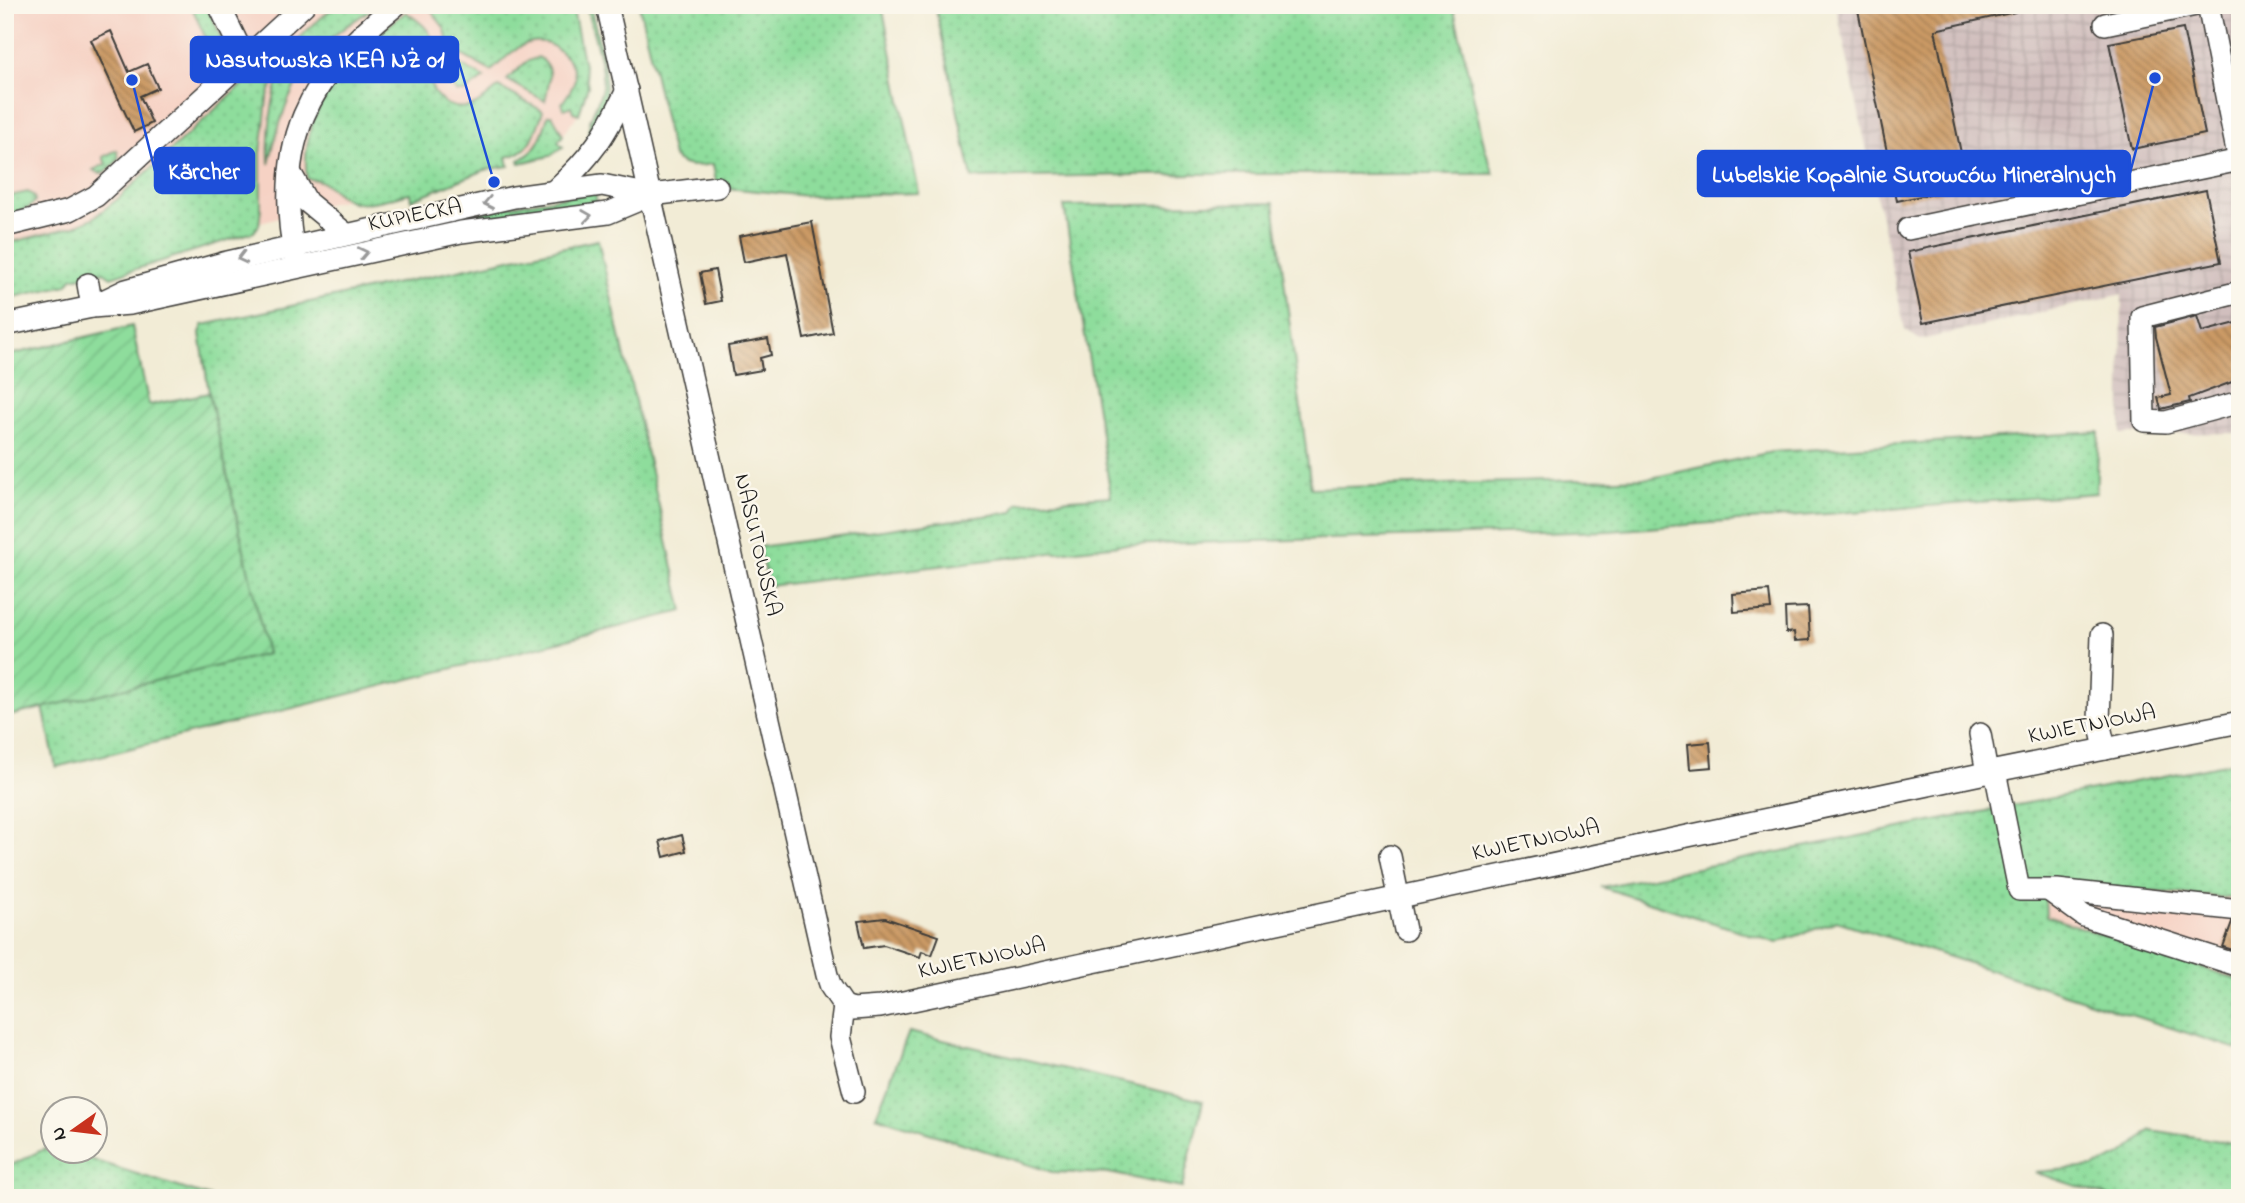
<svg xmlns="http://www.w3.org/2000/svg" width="2245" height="1203" font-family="'Indie Flower',sans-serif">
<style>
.built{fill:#f6d2c4}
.industrial{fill:url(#industrial-grid)}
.grass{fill:url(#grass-dots);stroke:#557c5c;stroke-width:2}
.garden{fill:url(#garden-furrows);stroke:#557c5c;stroke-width:2}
.building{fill:url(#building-back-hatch)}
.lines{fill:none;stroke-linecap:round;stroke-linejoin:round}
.minor-casing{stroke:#3c3b38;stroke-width:24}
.minor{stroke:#fff;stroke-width:21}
.oneway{stroke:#999}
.labels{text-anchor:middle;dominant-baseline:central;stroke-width:5;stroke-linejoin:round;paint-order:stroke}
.street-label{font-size:23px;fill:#1c1c1c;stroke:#fbf7ec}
.leader{fill:none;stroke:#1d4ed8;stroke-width:2.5}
.callout-dot{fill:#1d4ed8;stroke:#fbf7ec;stroke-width:2.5}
.callout{fill:#1d4ed8;stroke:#1d4ed8;stroke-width:2.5}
.callout-label{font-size:24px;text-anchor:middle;font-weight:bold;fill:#fff}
</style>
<defs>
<pattern id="industrial-grid" width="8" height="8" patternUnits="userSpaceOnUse" patternTransform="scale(1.75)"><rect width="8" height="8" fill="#d1bfbe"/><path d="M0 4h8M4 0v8" fill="none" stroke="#b3a4a3"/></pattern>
<pattern id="grass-dots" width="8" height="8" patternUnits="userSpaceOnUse" patternTransform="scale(1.75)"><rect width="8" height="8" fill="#8edd9c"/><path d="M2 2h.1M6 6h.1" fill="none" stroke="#7abd86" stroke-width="1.8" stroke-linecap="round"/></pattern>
<pattern id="garden-furrows" width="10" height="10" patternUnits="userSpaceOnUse" patternTransform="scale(1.75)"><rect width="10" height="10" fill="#8edd9c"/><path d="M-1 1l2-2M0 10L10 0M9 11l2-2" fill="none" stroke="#7abd86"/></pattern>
<pattern id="building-back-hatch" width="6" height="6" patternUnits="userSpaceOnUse" patternTransform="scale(1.75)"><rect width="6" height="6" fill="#cb9a65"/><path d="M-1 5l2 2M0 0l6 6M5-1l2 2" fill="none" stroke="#a47d52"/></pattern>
</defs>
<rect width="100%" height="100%" fill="#fbf7ec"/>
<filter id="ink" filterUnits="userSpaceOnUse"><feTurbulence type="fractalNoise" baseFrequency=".0143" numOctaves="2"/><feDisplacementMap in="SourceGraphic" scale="14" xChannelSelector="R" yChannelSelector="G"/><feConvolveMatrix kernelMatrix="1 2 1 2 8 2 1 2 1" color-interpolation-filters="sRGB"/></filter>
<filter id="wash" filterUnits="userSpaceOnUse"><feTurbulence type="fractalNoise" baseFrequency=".00686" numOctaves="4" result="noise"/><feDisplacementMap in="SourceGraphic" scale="28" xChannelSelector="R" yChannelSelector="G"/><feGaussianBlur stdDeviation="1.57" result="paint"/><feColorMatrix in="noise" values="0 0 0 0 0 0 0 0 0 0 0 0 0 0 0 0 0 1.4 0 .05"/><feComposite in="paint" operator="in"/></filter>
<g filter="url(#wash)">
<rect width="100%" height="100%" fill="#f2ecd6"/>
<g class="built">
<polygon points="5,5 572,5 588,86 581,110 558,142 242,227 5,286"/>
<polygon points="2044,882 2240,899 2240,980 2046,916"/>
</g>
<polygon class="industrial" points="1836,5 2240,5 2240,433 2121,434 2122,294 1920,340 1905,330"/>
<g class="grass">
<path d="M191,5H206C215,26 234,50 215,70H207L201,63L214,57Z"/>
<path d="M336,5H378C360,17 341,28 326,43C293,75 279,120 269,164C267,126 273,75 296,43C306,29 323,17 336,5Z"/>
<path d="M427,5H572L588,86L579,114L573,112L571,106L564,109L562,103C567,96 575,86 575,78C575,59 550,38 532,42C516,45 503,61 491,71L449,48L445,29Z"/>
<path d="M586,5H590C600,48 618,96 593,138L589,135C586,120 600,103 602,87C604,61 592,31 586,5Z"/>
<path d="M639,5H882L919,193L807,196L717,187L713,164C696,166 685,169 673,157Z"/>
<polygon points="935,5 1453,5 1485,149 1494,174 1194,174 972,178"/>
<path d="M406,12C415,19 428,26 432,39C436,51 429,64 430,77C431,99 451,112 472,106C482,102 491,93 499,87L543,111C535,134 532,152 507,157L509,166L485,170L411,200L410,193C392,197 367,207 350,201C332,194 327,178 307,179C297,108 354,51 406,12Z"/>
<polygon points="286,44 267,100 261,153 261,208 259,225 254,232 111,277 104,272 72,278 67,285 5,299 5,244 75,226 93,218 119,198"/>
<path d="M538,57C556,66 548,86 545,101L507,80L526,62Z"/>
<polygon points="448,58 484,78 465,92 457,92 447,82"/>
<path d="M548,115H552L563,135L558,142L563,147L550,156L520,163L519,160C537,153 544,132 548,115Z"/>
<path d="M117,150L119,159C111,167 104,179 93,170L106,164L103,157Z"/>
<path d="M28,192L34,196L35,201C28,212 17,212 5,215V197Z"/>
<polygon points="595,192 597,205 475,219 313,252 504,207"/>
<polygon points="1274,203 1311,488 1651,478 1772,452 2099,432 2096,493 1609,531 1119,545 769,586 758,547 1013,512 1018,503 1111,496 1064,206"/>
<polygon points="598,240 683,611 56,767 43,707 267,654 209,393 200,333 203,325"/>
<polygon points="2240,761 2240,899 2044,882 2046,916 2240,980 2240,1050 1837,921 1777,943 1601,887"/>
<polygon points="909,1032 1203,1101 1182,1188 1114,1174 1052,1172 876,1116"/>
<polygon points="2151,1130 2240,1144 2240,1198 2113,1198 2034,1172 2094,1167 2122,1155"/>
<polygon points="50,1146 52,1147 52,1150 64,1151 213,1198 5,1198 5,1168"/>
</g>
<polygon class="garden" points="132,326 149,405 209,393 267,654 5,717 5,356"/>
<g id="blocks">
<g class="building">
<polygon points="1857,5 2014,5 2015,12 1935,30 1968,186 1897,201"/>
<polygon points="2183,29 2205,134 2132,149 2109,43"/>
<polygon points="111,31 129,72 147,64 158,88 140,96 152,123 134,132 91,40"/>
<polygon points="2206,190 2221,262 1923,323 1908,252"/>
<polygon points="812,222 833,333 804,339 787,253 744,262 739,236"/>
<polygon points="715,270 721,301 706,304 700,273"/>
<polygon points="2197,316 2202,332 2240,322 2240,379 2189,398 2190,402 2161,409 2158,398 2171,395 2156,337 2155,327"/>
<polygon points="768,339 771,355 760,358 762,370 733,375 728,346"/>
<polygon points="1769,591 1771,609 1734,612 1733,594"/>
<polygon points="1808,607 1810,640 1795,641 1794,632 1786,633 1785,608"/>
<polygon points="1710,742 1712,767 1690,769 1688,744"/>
<polygon points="682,835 686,851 664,857 660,841"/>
<polygon points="885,918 939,936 932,955 922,951 920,957 884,945 864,948 858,921"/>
<polygon points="2232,922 2240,923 2240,952 2223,947"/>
</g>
</g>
</g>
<g filter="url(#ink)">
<use href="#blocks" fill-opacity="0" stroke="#3c3b38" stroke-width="2"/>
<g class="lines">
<g class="minor-casing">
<g id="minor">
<polyline points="219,5 245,59"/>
<polyline points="607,5 827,975 831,987 844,1006 840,1037 854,1092"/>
<polyline points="2208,5 2240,166"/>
<polyline points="2105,24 2196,5"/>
<polyline points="290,172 307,202 346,234"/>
<path d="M555,190C592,156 605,136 627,90"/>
<polyline points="5,226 70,210 96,196 304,5"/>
<polyline points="1908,229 2240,160"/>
<path d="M295,259C273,144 307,76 396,5"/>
<polyline points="88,284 92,307"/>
<polyline points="2240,292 2142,317 2144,421 2166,422 2240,402"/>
<polyline points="103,301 126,290 223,263 514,197 602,185 651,195"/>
<polyline points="5,325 92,307 130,304 461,232 608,213 651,195 717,187"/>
<polyline points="2102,635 2099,721 2105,749"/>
<polyline points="1980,734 1987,773"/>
<polyline points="1995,771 2019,890 2057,890 2240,910"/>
<polyline points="1390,856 1405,930"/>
<polyline points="2051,892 2084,916 2240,966"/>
<polyline points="844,1006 853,1009 880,1007 1995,771 2240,722"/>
</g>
</g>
<use href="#minor" class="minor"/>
</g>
<defs><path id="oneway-chevron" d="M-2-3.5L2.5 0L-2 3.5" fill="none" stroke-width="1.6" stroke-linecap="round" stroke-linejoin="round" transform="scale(1.75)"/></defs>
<g class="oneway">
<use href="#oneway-chevron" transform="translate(488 203) rotate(169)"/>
<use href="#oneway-chevron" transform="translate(587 216) rotate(-8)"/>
<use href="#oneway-chevron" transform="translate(363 253) rotate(-12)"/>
<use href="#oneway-chevron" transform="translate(242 258) rotate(166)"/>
</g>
</g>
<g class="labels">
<g class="street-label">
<text transform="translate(415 216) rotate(-11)">KUPIECKA</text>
<text transform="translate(757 545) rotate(77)">NASUTOWSKA</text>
<text transform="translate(2092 725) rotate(-11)">KWIETNIOWA</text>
<text transform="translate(1536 841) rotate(-12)">KWIETNIOWA</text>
<text transform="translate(982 959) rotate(-12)">KWIETNIOWA</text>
</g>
</g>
<path class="leader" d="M494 182L458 59M132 80L155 171M2155 78L2130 173"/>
<g class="callout-dot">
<circle cx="494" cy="182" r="7"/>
<circle cx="132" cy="80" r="7"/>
<circle cx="2155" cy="78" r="7"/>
</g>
<g class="callout">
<rect x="191" y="37" width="267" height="45" rx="7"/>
<rect x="155" y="148" width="99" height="45" rx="7"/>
<rect x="1698" y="151" width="432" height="45" rx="7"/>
</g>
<g class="callout-label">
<text x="325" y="67">Nasutowska IKEA NŻ 01</text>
<text x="204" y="179">Kärcher</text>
<text x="1914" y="182">Lubelskie Kopalnie Surowców Mineralnych</text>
</g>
<rect width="2245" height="1203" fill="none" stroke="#fbf7ec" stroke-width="28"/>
<g transform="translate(74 1130) rotate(256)"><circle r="33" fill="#fbf7ec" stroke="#a29f99" stroke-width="2"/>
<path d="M0-5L12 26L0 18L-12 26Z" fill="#c8321e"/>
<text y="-10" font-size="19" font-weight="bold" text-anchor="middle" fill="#1c1c1c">N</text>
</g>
</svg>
